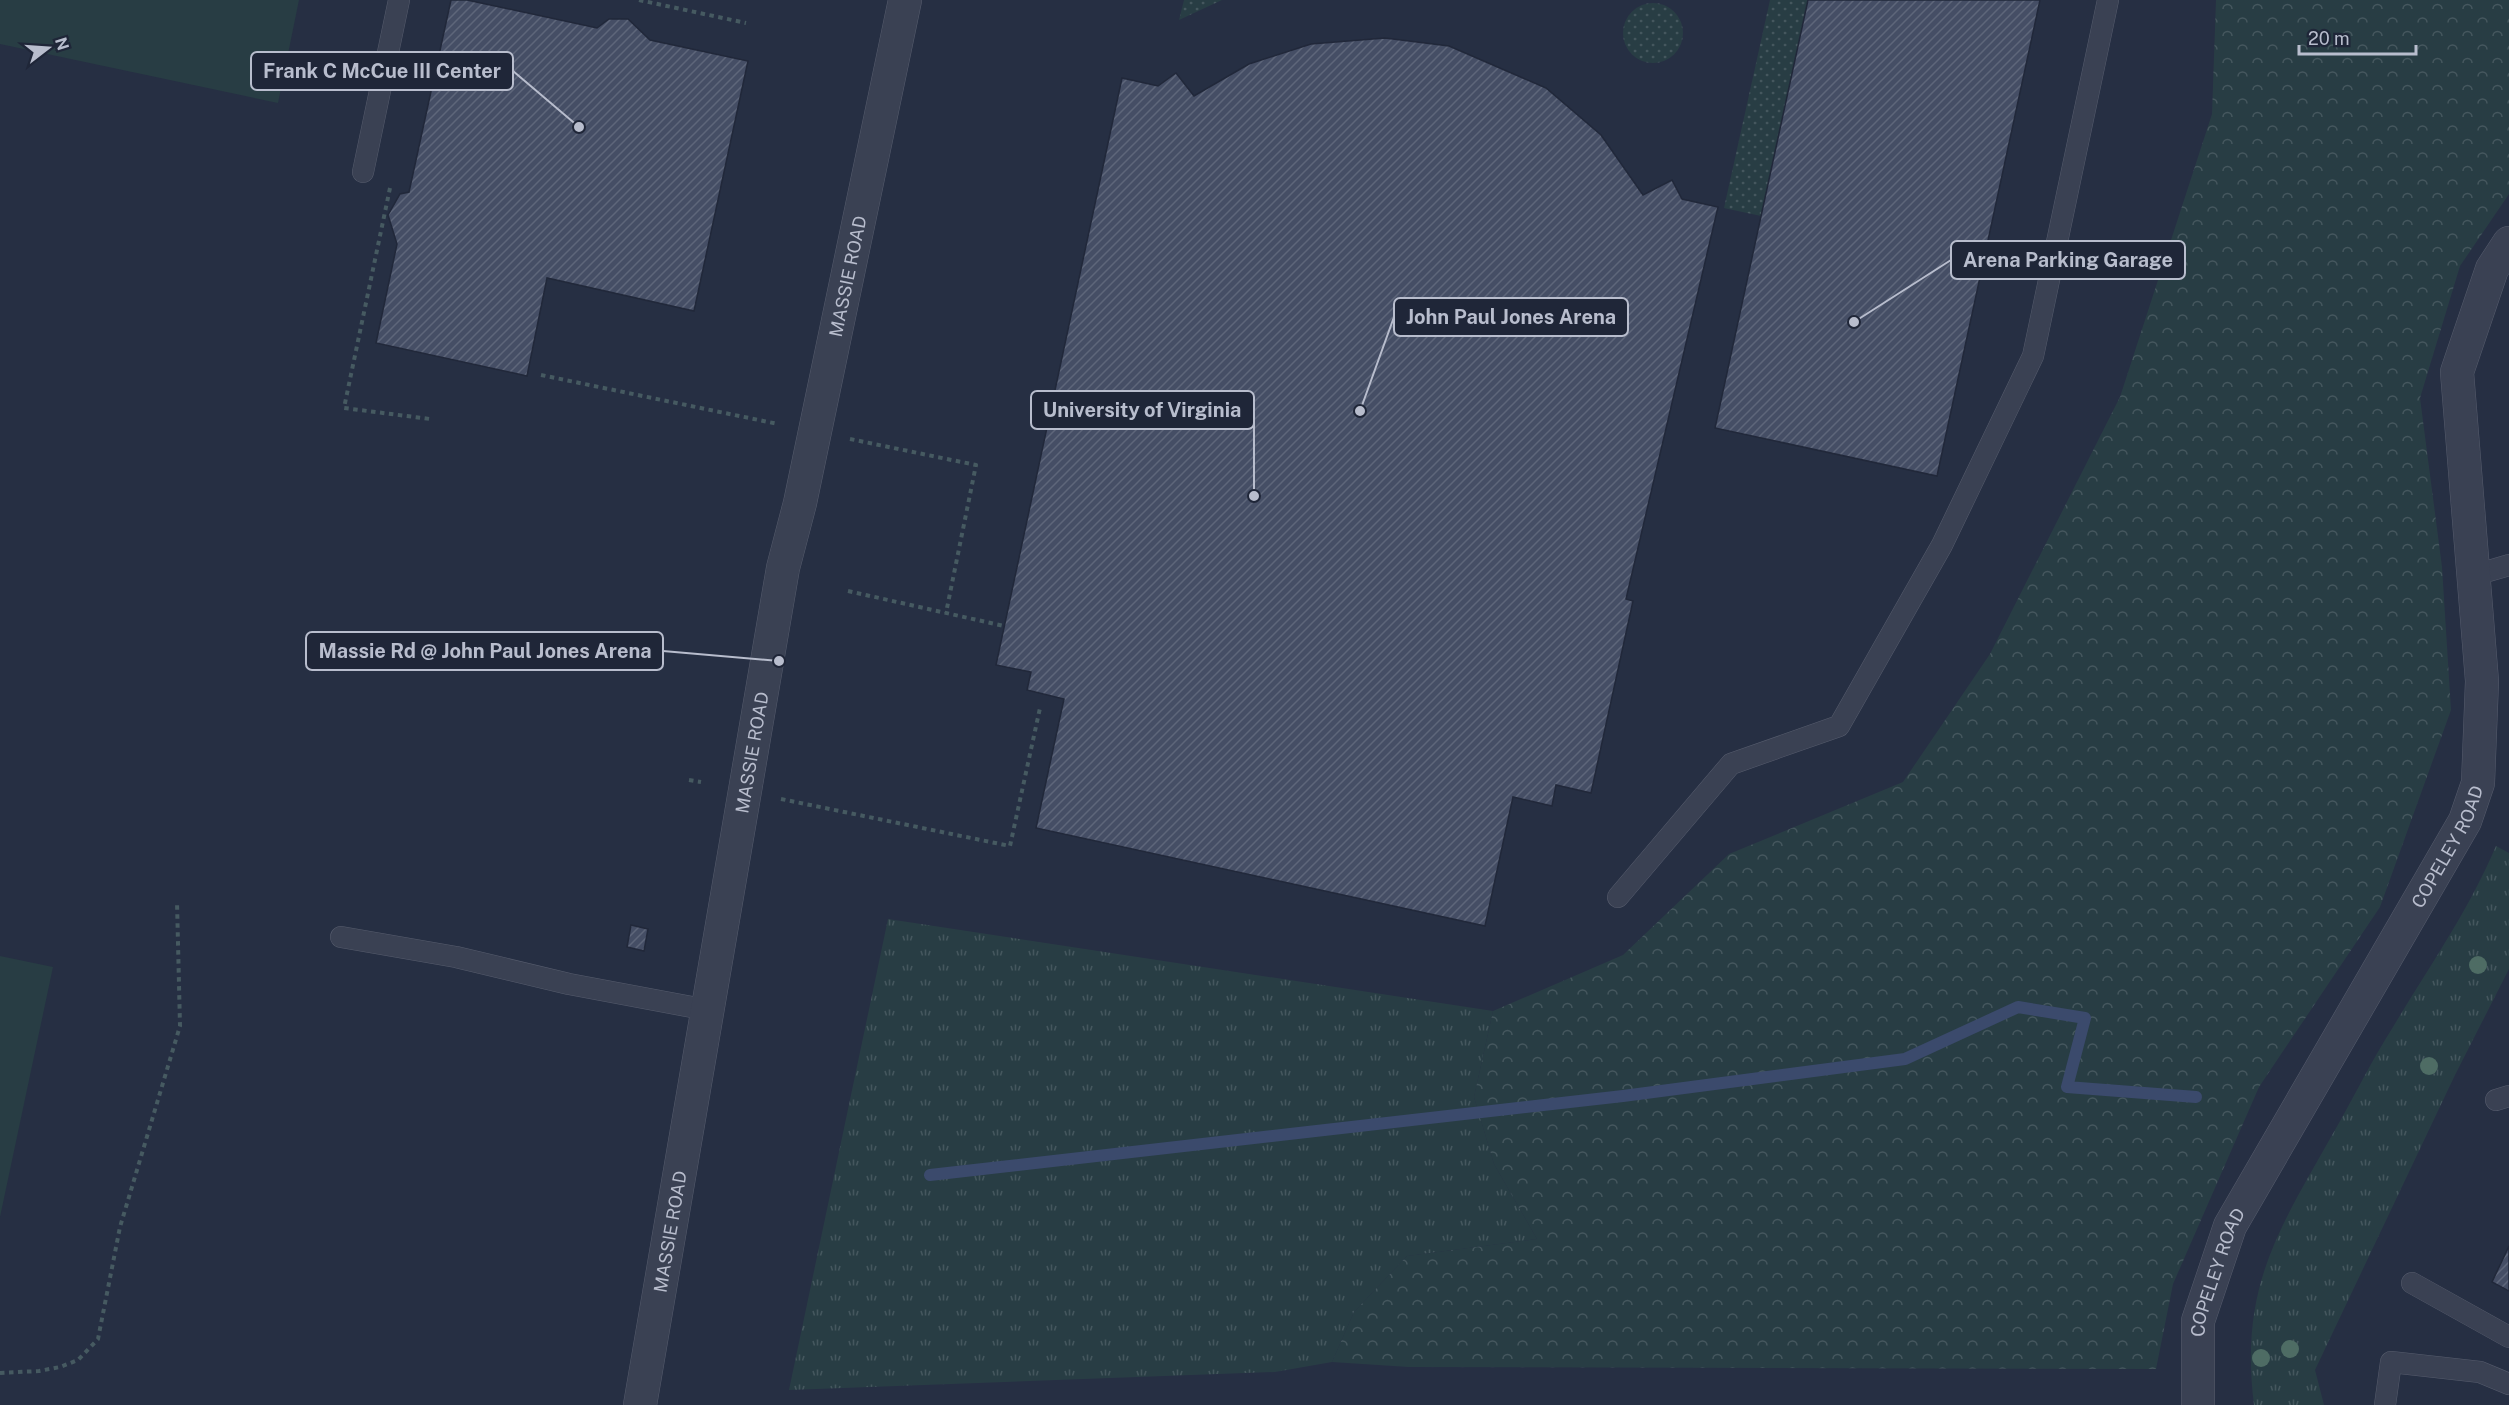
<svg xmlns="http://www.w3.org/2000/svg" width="2509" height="1405" font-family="'Public Sans',sans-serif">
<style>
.grass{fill:url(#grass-tufts)}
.forest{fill:url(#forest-crowns)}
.park{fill:url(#park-dots)}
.pitch{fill:#283d44}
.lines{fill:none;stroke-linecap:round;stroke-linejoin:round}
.stream{stroke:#3b4a6c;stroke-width:12}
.building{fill:url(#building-hatch);stroke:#21283a;stroke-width:1.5}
.service-casing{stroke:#565c6d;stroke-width:22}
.tertiary-casing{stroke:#565c6d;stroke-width:34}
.path{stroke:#465a61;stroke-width:4;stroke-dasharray:4.5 4.5;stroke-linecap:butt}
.service{stroke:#3a4153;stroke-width:21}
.tertiary{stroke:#3a4153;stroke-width:33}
.tree{fill:#4e6c64}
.labels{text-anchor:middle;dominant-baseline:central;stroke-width:6;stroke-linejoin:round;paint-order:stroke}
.street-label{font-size:18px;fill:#b8bdcd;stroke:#1f2638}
.leader{fill:none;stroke:#b8bdcd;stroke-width:2}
.callout-dot{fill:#b8bdcd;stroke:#1f2638;stroke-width:2}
.callout{fill:#1f2638;stroke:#b8bdcd;stroke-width:2}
.callout-label{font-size:20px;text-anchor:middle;font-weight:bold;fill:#b8bdcd}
</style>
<defs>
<pattern id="grass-tufts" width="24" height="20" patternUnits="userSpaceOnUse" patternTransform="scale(1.5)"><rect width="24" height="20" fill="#283d44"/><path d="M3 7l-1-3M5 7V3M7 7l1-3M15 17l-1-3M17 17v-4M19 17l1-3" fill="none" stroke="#45575e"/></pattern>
<pattern id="forest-crowns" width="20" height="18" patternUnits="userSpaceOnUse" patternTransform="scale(1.5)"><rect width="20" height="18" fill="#283d44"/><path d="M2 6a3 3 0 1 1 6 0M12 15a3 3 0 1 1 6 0" fill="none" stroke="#45575e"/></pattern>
<pattern id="park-dots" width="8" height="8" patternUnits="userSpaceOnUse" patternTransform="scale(1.5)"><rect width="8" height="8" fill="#283d44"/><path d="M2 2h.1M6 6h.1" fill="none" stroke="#45575e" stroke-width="1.8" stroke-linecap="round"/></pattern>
<pattern id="building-hatch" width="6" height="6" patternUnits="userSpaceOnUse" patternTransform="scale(1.5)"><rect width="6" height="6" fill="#454e65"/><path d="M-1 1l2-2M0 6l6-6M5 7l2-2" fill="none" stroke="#5e667a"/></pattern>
</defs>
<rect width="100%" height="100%" fill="#262f43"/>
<g class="grass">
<path d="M2496,846L2509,853V969L2455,1075L2315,1370L2324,1405H2254C2239,1285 2280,1228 2335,1130C2355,1095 2372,1060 2393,1027C2429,967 2469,910 2496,846Z"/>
<polygon points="888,919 1493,1011 1474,1097 1494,1164 1537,1239 1407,1256 1354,1312 1332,1362 1275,1372 789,1390"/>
</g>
<polygon class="forest" points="2216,0 2509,0 2509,194 2460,266 2420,398 2442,567 2451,710 2380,907 2259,1087 2173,1284 2156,1369 1409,1367 1332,1362 1354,1312 1407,1256 1537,1239 1494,1164 1474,1097 1493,1011 1623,955 1729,854 1903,782 1990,654 2120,397 2212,114"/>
<g class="park">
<polygon points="1184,0 1222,0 1179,20"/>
<polygon points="1770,0 1808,0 1761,216 1724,208"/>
<circle cx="1653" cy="33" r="30"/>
</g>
<g class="pitch">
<polygon points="0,0 299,0 278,103 0,44"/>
<polygon points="0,956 53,967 0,1217"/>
</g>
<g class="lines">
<polyline class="stream" points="930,1175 1623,1096 1905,1059 2018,1007 2085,1018 2067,1087 2196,1097"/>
</g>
<g class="building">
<polygon points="451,0 467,0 597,28 609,19 628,19 650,40 748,61 694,311 547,278 527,376 376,343 397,244 388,215 400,194 409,192"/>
<polygon points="1808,0 2040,0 1937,476 1715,428"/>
<polygon points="1385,38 1449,46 1546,88 1601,135 1643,195 1672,180 1682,199 1718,207 1626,599 1633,601 1591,793 1556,785 1552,806 1513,797 1485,926 1036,828 1064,699 1027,690 1031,672 996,665 1122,78 1158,86 1176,73 1194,96 1249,64 1311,44"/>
<polygon points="631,925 648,929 644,951 627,947"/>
<polygon points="2509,1246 2509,1291 2492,1282"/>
</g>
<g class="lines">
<g class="service-casing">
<g id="service">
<polyline points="363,172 399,0"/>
<polyline points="2475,575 2509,565"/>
<polyline points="1618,897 1731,764 1839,726 1942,545 2033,356 2108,0"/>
<polyline points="341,937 456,957 569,984 708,1010"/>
<polyline points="2496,1100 2509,1096"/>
<polyline points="2412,1283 2509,1337"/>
<polyline points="2385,1405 2391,1362 2480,1372 2509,1384"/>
</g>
</g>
<g class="tertiary-casing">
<g id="tertiary">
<path id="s1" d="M640,1405L783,568L800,503L905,0"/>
<path id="s2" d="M2198,1405V1321L2230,1226L2465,821L2478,783L2482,681L2457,372L2492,269L2509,243"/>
</g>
</g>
<g class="path">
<polyline points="639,0 746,23"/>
<polyline points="390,188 344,408 430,419"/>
<polyline points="541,375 778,424"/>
<polyline points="850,439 976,465 946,613"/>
<polyline points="848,591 1004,626"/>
<polyline points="689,780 701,782"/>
<polyline points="781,799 1010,846 1040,708"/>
<polyline points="0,1373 39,1371 60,1367 78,1360 98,1339 120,1227 180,1026 177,902"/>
</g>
<use href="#service" class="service"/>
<use href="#tertiary" class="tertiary"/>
</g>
<g class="tree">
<circle cx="2478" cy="965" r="9"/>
<circle cx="2429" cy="1066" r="9"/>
<circle cx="2290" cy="1349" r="9"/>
<circle cx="2261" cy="1358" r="9"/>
</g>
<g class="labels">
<g class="street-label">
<text stroke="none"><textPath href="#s1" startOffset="1148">MASSIE ROAD</textPath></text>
<text stroke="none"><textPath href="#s1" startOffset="662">MASSIE ROAD</textPath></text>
<text stroke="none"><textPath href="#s2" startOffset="622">COPELEY ROAD</textPath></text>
<text stroke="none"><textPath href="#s1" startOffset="176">MASSIE ROAD</textPath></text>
<text stroke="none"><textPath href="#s2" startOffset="136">COPELEY ROAD</textPath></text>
</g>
</g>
<path class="leader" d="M579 127L513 71M1854 322L1951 260M1360 411L1394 317M1254 496L1254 410M779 661L663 651"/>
<g class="callout-dot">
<circle cx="579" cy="127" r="6"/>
<circle cx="1854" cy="322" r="6"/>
<circle cx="1360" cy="411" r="6"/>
<circle cx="1254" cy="496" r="6"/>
<circle cx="779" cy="661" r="6"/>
</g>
<g class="callout">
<rect x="251" y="52" width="262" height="38" rx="6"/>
<rect x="1951" y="241" width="234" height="38" rx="6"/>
<rect x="1394" y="298" width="234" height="38" rx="6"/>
<rect x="1031" y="391" width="223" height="38" rx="6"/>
<rect x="306" y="632" width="357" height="38" rx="6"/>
</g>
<g class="callout-label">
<text x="382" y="78">Frank C McCue III Center</text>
<text x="2068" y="267">Arena Parking Garage</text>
<text x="1511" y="324">John Paul Jones Arena</text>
<text x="1142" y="417">University of Virginia</text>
<text x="485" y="658">Massie Rd @ John Paul Jones Arena</text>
</g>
<g transform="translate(48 48) rotate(73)" stroke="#1f2638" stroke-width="4.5" paint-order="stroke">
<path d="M0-4.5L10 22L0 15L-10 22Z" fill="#b8bdcd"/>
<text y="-9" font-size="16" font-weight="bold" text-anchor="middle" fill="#b8bdcd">N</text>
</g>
<path d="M2299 45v9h117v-9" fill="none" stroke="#b8bdcd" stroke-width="3"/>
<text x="2308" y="45" font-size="18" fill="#b8bdcd" stroke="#1f2638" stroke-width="4.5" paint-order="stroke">20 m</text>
</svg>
